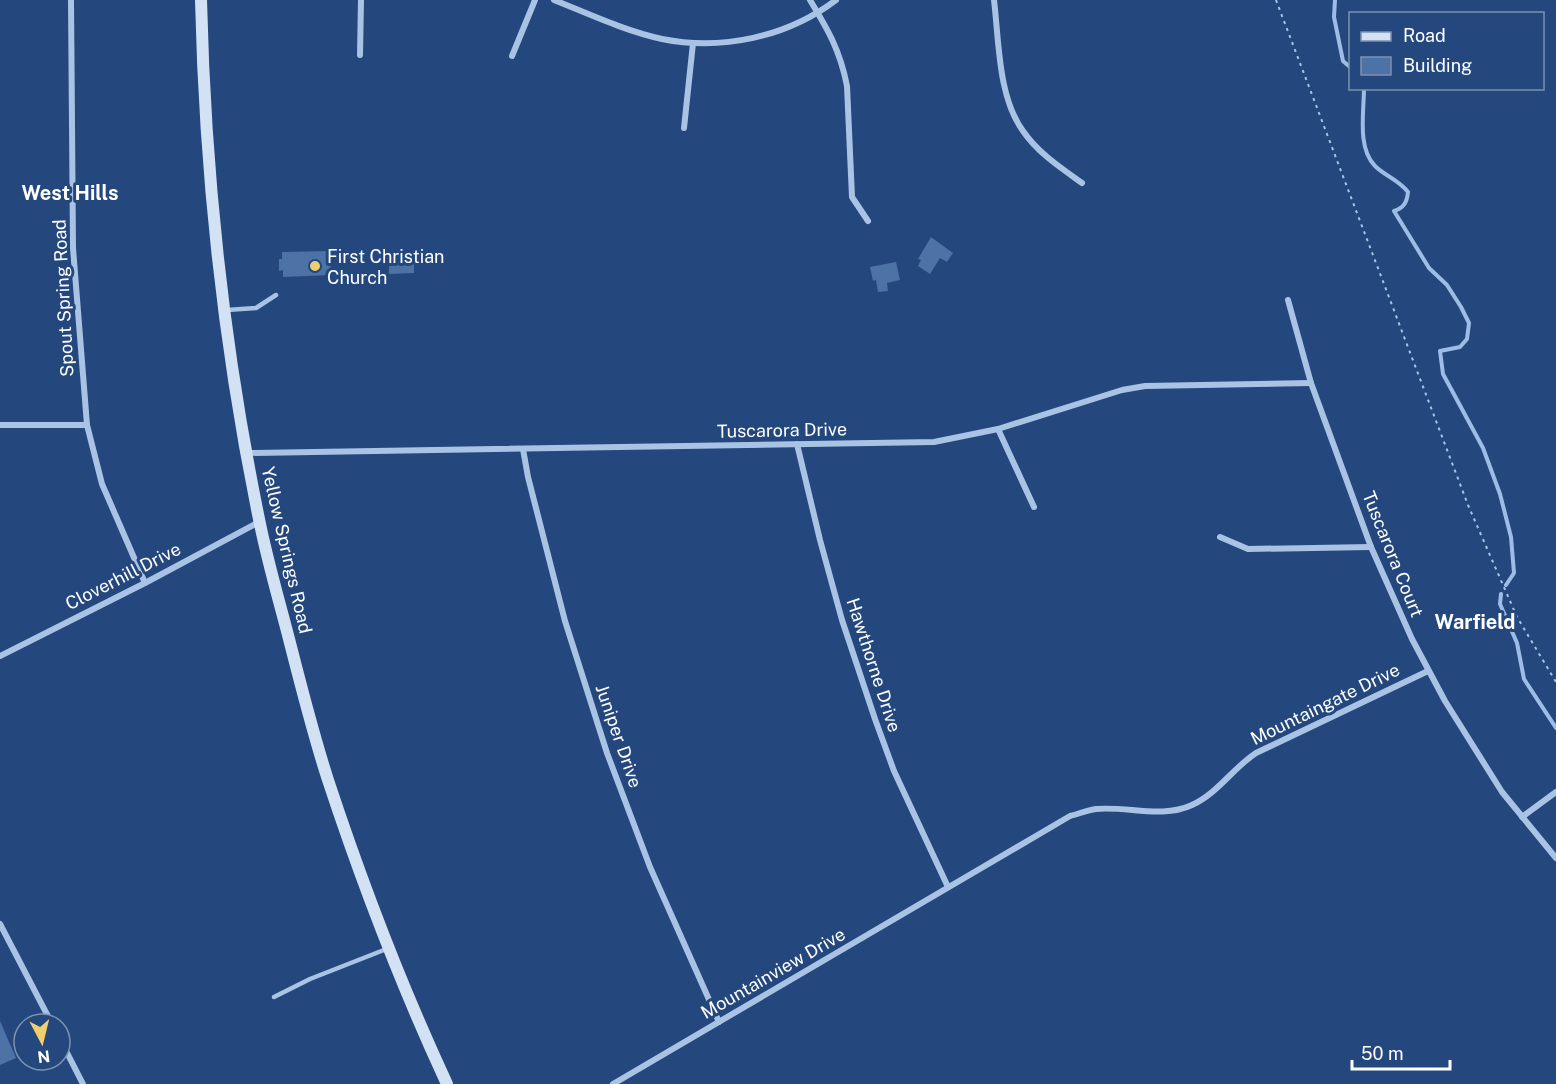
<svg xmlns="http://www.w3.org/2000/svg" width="1556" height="1084" font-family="'Public Sans',sans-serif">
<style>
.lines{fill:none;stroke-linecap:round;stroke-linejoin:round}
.stream{stroke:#9ebde6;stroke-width:4}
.building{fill:#4d72a6}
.path{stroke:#a9c3e5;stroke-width:2;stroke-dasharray:3 4.5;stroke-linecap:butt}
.lane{stroke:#a9c3e5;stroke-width:4.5}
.street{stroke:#a9c3e5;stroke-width:6}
.secondary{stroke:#d3e1f5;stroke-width:12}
.poi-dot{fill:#efce6d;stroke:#24487d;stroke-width:2}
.labels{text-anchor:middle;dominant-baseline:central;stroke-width:6;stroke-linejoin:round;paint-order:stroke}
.poi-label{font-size:18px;fill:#fff;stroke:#24487d;text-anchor:start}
.street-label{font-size:18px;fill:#fff;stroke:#24487d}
.neighbourhood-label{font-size:20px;font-weight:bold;fill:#fff;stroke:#24487d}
</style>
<rect width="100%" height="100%" fill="#24487d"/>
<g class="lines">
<g class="stream">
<polyline points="1335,0 1334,17 1343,61 1350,67"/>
<path d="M1364,88C1364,112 1357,148 1375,166C1385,176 1399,180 1408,192C1407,202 1404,208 1394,211L1429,268L1447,285L1461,307L1469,323L1467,339L1460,347L1440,351L1443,374L1483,448L1500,494L1511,537L1514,573L1506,585"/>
<polyline points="1501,594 1500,604 1517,643 1524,679 1556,728"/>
</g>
</g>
<g class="building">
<polygon points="931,237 953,253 947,262 940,258 930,274 918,266 921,260 918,259"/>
<polygon points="330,251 331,275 283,277 283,270 279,271 279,259 282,259 282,252"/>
<polygon points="414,258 414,273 389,274 389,259"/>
<polygon points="896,262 900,280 887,283 888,291 878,292 876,280 873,281 870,267"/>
<polygon points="0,1021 16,1058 0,1065"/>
</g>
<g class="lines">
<polyline class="path" points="1276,0 1468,505 1517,617 1556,682"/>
<g class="lane">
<polyline points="227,310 256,308 276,295"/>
<polyline points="274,997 310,979 389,948"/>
</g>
<g class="street">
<polyline points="71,0 73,248 87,425 102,484 145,583"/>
<path d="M554,0C589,14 625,31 662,39C722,51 787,37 836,0"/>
<path d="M810,0C828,30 840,50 847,86L852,197L868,221"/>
<path d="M994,0C999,41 998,97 1023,131C1038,153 1061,168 1082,183"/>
<polyline points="360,55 361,0"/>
<polyline points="512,56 535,0"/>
<polyline points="684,128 693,43"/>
<polyline points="1288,300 1311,383 1371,547 1412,639 1445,701 1502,792 1556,858"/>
<polyline points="0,425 87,425"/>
<polyline points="998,429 1034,507"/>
<polyline points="797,444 820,540 842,620 875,719 894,771 948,887"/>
<polyline points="523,449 528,477 565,621 607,753 650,867 719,1022"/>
<polyline points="247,453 934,442 998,429 1122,390 1145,386 1311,383"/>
<polyline points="1220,537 1248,549 1371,547"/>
<polyline points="0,656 145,583 259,522"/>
<polyline points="1522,817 1556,792"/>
<polyline points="0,924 52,1024"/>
<polyline points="60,1039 83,1084"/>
<path d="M613,1084L1070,816C1078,814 1088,810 1096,809C1128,806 1162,819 1192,805C1218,793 1233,768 1256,753L1428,671"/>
</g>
<path class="secondary" d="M201,0C205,174 224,349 259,519C267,560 279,600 289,639C301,686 313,734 328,780C362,883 401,985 447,1084"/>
</g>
<circle class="poi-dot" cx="315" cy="266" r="6"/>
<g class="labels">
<g class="poi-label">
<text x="327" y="256">First Christian<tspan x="327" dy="21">Church</tspan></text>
</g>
<g class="street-label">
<text transform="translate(63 298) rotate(-93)">Spout Spring Road</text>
<text transform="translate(782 430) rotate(-1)">Tuscarora Drive</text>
<text transform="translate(287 550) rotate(77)">Yellow Springs Road</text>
<text transform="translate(1393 554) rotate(68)">Tuscarora Court</text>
<text transform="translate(123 576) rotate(-27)">Cloverhill Drive</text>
<text transform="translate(874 665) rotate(72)">Hawthorne Drive</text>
<text transform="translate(1325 704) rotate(-26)">Mountaingate Drive</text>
<text transform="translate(619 736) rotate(71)">Juniper Drive</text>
<text transform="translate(773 973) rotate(-30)">Mountainview Drive</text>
</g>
<g class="neighbourhood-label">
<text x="70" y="193">West Hills</text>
<text x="1475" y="622">Warfield</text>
</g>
</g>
<rect x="1349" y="12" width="195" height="78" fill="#24487d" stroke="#7c91b1" stroke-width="1.5"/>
<rect x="1361" y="32" width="30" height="9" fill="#d3e1f5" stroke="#7c91b1" stroke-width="1.5"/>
<text x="1403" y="42" font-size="18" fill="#ffffff">Road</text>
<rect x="1361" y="57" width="30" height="18" fill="#4d72a6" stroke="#7c91b1" stroke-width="1.5"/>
<text x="1403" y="72" font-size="18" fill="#ffffff">Building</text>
<g transform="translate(42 1042) rotate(173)"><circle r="28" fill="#24487d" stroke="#7c91b1" stroke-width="1.5"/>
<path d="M0-4.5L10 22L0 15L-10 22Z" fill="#efce6d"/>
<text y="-9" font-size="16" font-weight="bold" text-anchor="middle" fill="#ffffff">N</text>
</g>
<path d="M1352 1060v9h98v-9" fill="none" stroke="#ffffff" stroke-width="3"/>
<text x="1361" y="1060" font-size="18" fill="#ffffff" stroke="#24487d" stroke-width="4.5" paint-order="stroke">50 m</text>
</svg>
